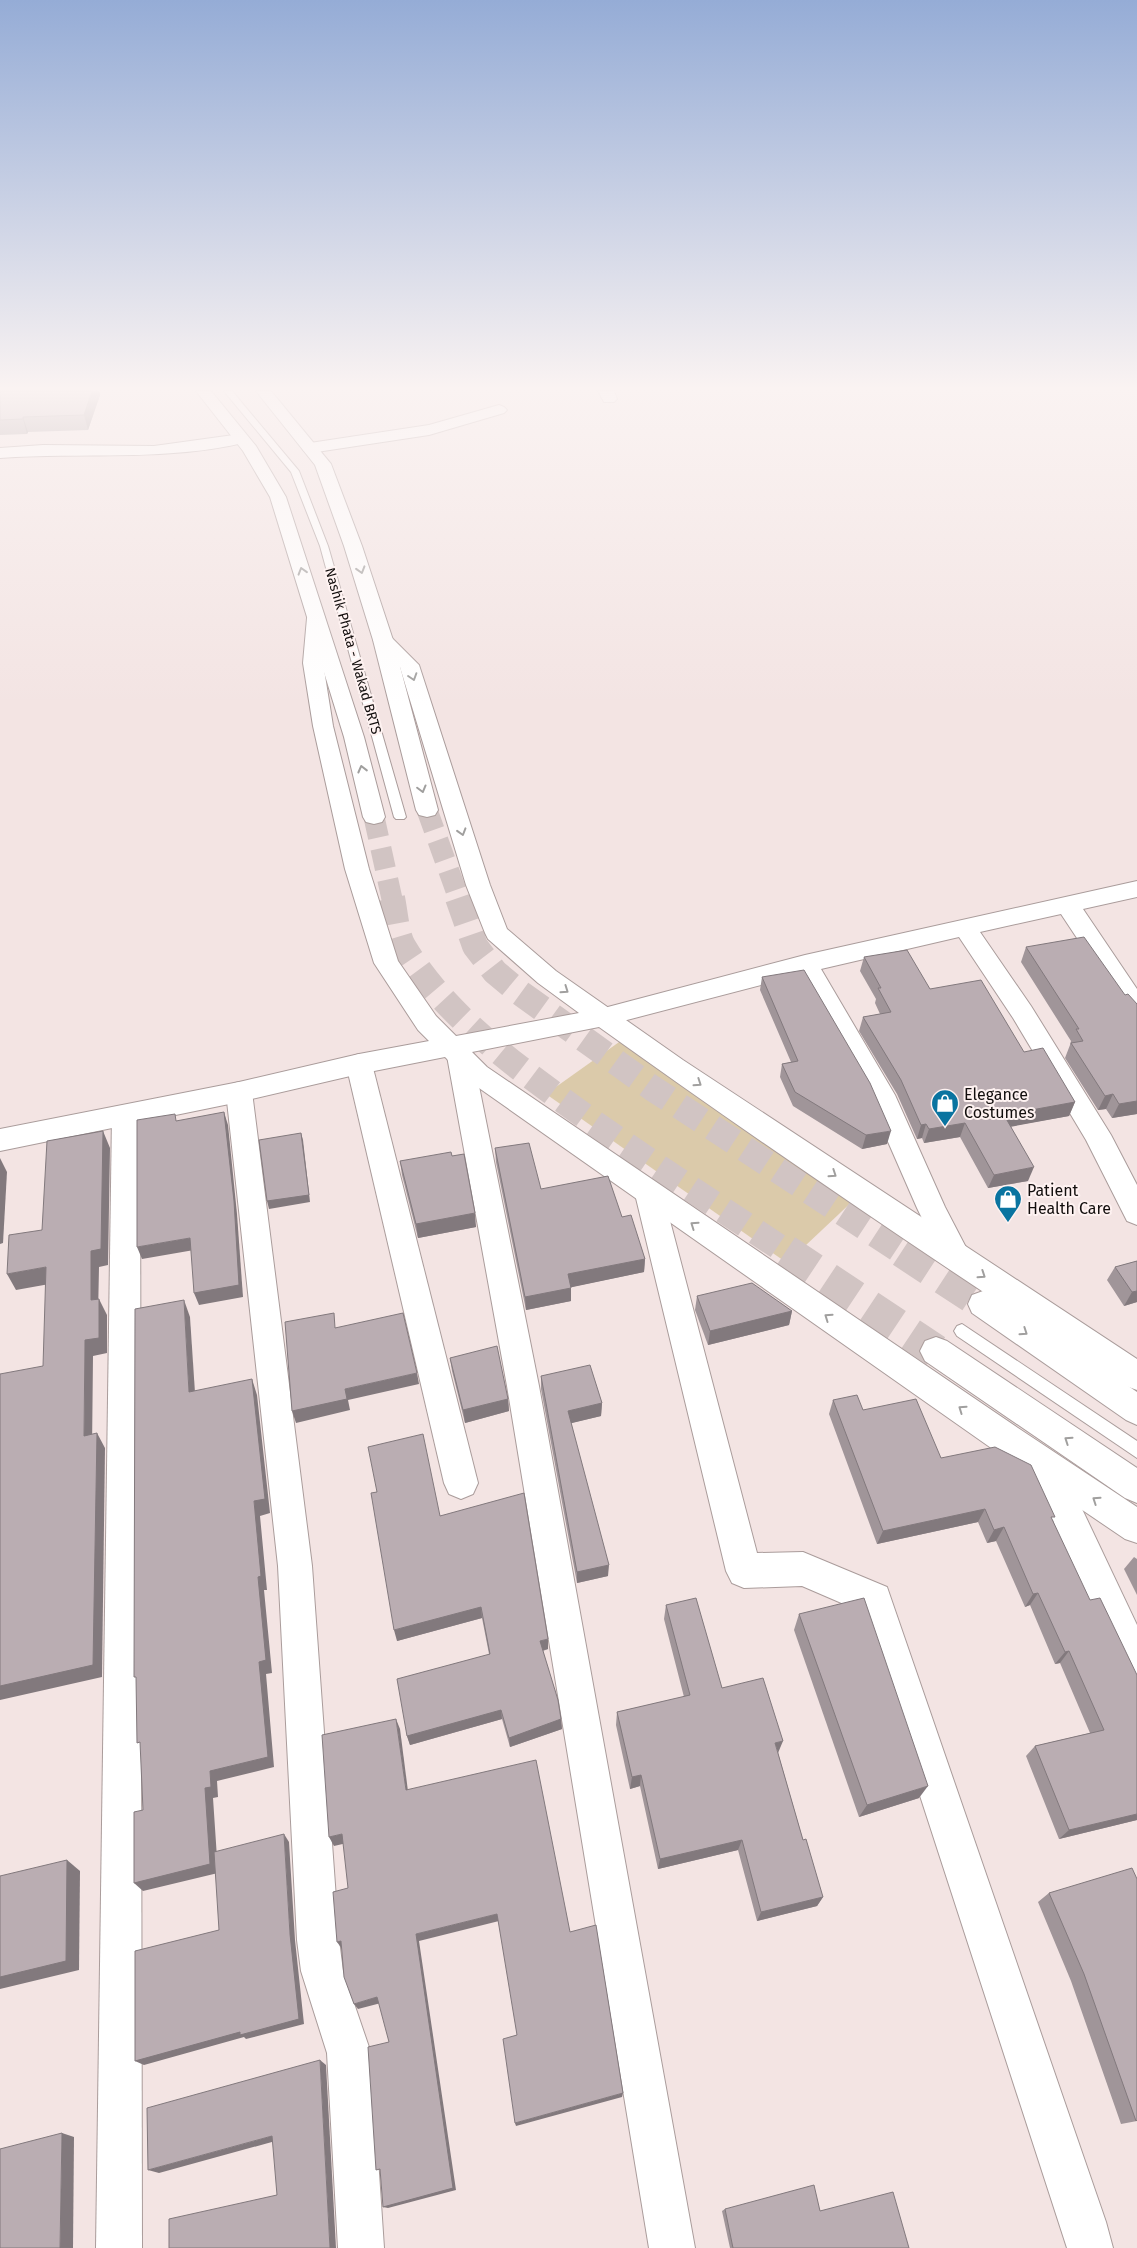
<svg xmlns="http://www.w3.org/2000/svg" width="1137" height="2248" font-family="'Fira Sans',sans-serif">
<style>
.green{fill:#dbcaaa}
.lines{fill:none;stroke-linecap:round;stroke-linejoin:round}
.primary-tunnel-far2{stroke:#d1c4c3;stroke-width:21;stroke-dasharray:21 11;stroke-linecap:butt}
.primary-tunnel-far1{stroke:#d1c4c3;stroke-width:26;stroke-dasharray:26 13;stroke-linecap:butt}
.primary-tunnel{stroke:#d1c4c3;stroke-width:33;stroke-dasharray:33 17;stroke-linecap:butt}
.lane-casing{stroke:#aa9c9b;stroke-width:2}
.street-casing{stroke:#aa9c9b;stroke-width:2}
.secondary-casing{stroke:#aa9c9b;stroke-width:2}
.primary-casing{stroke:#aa9c9b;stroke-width:2}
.lane{fill:#fff;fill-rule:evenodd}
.street{fill:#fff;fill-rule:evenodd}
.secondary{fill:#fff;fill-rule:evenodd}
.primary{fill:#fff;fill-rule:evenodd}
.wall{fill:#a09599}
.shaded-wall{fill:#82797d}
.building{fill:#baadb2;stroke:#82797d}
.oneway{stroke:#a09f9e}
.labels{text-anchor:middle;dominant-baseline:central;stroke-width:4;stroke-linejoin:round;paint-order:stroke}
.far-street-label{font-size:14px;fill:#120e0d;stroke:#fef2f1}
.poi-label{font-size:16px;fill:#120e0d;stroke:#fef2f1;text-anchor:start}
</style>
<rect width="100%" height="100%" fill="#f3e4e3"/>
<polygon class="green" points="629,1035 857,1197 787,1263 546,1094"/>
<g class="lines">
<g class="primary-tunnel-far2">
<polyline points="427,810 459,899"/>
<polyline points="374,817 392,899"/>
</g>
<g class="primary-tunnel-far1">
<path d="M392,898C395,912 396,933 403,946C442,1011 505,1058 565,1102C638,1155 713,1203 788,1253"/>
<polyline points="458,898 475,946 495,972 519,992 652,1088 904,1253"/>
</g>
<g class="primary-tunnel">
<polyline points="786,1251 936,1351"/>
<polyline points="902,1251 983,1304"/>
</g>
<g class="lane-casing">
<g id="lane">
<polygon points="224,391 232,391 299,471 328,546 406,817 404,819 396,819 394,817 320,546 291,472"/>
<polygon points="962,1324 1137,1441 1137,1458 957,1336 954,1331 957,1326"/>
</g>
</g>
<g class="street-casing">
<g id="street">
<polygon points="598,391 614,391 617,399 614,402 604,402"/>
<polygon points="499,405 504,407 507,410 504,413 429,435 310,453 304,451 302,448 304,445 310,443 429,425"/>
<path d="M241,434L247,436L249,439L247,442C166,462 82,452 0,458V448L43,445L154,446Z"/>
<polygon points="1137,881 1137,897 1083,909 1137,989 1137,1018 1128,1015 1061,914 980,932 1031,1006 1111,1135 1137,1185 1137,1225 1127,1221 1086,1140 1013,1018 959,937 821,969 895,1095 945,1207 971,1257 967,1266 956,1269 945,1266 917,1208 868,1096 799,975 604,1026 595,1024 591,1017 595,1010 604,1008 805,955"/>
<polygon points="460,1046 469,1049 473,1056 539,1386 695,2248 649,2248 507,1386 447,1056 451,1049"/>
<polygon points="359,1054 368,1057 372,1064 478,1483 473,1494 461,1499 449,1494 444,1483 346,1064 350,1057"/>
<polygon points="239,1082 249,1085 252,1092 312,1566 339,1940 343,1971 371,2053 384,2248 338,2248 327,2053 301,1971 297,1940 278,1566 226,1092 229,1085"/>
<polygon points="126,1105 136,1108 140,1115 142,2248 96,2248 112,1115 116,1108"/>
<polygon points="649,1183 659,1186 663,1194 757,1553 803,1552 887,1587 1106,2222 1113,2248 1067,2248 860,1611 802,1586 744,1588 732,1583 726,1571 635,1194 639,1186"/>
<polygon points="1044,1450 1056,1454 1137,1625 1137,1683 1124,1678 1027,1465 1032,1454"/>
</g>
</g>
<g class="secondary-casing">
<path id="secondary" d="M316,612L323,614L325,618L323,663L333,726L369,869L398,961L436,1016L456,1036L579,1013L538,983L488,939L485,933L466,885L400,667L373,640L376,636L383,634L390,636L419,665L490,885L507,929L556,971L683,1060L1137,1359V1390L1126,1386C948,1270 772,1151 599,1027L472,1052L487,1067L1018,1428L1137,1507V1543L1125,1539L994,1450L469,1081L445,1057L359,1074L239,1102L0,1151V1129L239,1082L359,1054L429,1041L418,1030L374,963L345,869L313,726L303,663L307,618L309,614Z"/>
</g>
<g class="primary-casing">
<g id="primary">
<polygon points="196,391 211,391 256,446 286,497 364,737 385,817 382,822 374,824 366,822 363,817 344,737 270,497 243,451"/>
<polygon points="256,391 271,391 331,464 362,546 393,640 438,810 435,815 427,817 419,815 416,810 373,640 344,546 315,465"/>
<polygon points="983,1291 994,1295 1137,1392 1137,1425 1126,1420 972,1313 968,1304 972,1295"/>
<polygon points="936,1337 947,1341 1137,1468 1137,1503 1125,1498 925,1361 920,1351 925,1341"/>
</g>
</g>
<use href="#lane" class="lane"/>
<use href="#street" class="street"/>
<use href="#secondary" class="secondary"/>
<use href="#primary" class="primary"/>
</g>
<g class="wall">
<polygon points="0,391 99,391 100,395 88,430 28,432 27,434 0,435"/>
<polygon points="1026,947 1125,995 1137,1004 1137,1114 1112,1118 1106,1109 1098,1110 1065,1058 1070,1045 1070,1044 1071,1041 1021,962"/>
<polygon points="864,957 930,989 1024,1052 1075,1102 1069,1116 1011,1126 1028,1181 988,1188 960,1137 924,1143 922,1138 917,1139 897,1094 859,1031 863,1017 880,1014 875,1003 876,999 860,971"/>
<polygon points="762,977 887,1144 862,1149 793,1106 780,1077 782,1064 791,1062 760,990"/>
<polygon points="495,1148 541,1189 622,1217 645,1259 644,1272 571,1287 571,1301 526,1310 496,1162"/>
<polygon points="452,1156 476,1227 418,1238 402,1175 400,1161"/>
<polygon points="1137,1261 1137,1302 1124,1306 1107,1280 1115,1267"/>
<polygon points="697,1296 792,1311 789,1325 708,1345 695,1310"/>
<polygon points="450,1358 508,1399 509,1411 465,1423 452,1371"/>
<polygon points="541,1376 602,1403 601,1416 571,1423 608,1576 577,1583 541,1389"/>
<polygon points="833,1400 863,1410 941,1458 1053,1520 1137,1820 1059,1839 1026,1756 1035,1746 1090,1733 1060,1663 1055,1664 1030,1605 1025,1607 996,1541 987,1543 978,1522 877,1544 829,1414"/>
<polygon points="440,1516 548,1649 543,1651 561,1719 562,1729 510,1747 502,1719 410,1745 407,1736 489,1654 482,1618 397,1641"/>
<polygon points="1134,1557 1137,1559 1137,1595 1124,1569"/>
<polygon points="666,1605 722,1688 778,1753 803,1840 823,1897 817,1906 757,1921 738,1850 658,1869 640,1786 630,1789 616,1725 617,1712 684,1697 664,1619"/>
<polygon points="799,1614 919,1798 859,1817 794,1630"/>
<polygon points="1137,1879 1137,2121 1121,2124 1071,1981 1038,1902 1049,1893"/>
<polygon points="725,2209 820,2211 909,2248 730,2248 722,2211"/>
</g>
<g class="shaded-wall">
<polygon points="92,391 99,391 100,395 88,430 84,415"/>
<polygon points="23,417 28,432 27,434 23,419"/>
<polygon points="1113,1094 1106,1109 1098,1110 1105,1096"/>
<polygon points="1137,1101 1137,1114 1112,1118 1119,1104"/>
<polygon points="1075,1102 1069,1116 999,1129 1004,1115"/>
<polygon points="224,1112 228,1125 237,1214 243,1297 199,1305 194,1293"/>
<polygon points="965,1123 960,1137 924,1143 929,1129"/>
<polygon points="926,1124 922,1138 917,1139 921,1125"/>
<polygon points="103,1131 110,1148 108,1265 99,1267 98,1316 91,1300 91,1251"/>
<polygon points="891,1131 887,1144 862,1149 866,1135"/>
<polygon points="301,1133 303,1140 310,1202 269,1209 267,1201"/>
<polygon points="0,1158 7,1172 3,1243 0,1244"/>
<polygon points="1034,1167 1028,1181 988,1188 994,1175"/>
<polygon points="475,1213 476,1227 418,1238 416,1224"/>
<polygon points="190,1238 194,1250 142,1259 137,1247"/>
<polygon points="645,1259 644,1272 568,1288 568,1274"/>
<polygon points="46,1267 55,1283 16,1290 7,1274"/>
<polygon points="571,1288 571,1301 526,1310 525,1297"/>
<polygon points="1137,1291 1137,1302 1124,1306 1132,1292"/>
<polygon points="99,1299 107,1315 107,1353 93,1356 92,1450 84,1436 85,1340"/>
<polygon points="184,1300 190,1317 196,1408 189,1392"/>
<polygon points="792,1311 789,1325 708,1345 710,1331"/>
<polygon points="417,1373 419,1384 348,1400 350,1410 296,1423 292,1411 345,1389"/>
<polygon points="252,1379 257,1395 270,1513 260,1516 267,1590 264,1590 272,1673 266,1674 274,1767 217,1781 218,1797 213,1798 218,1873 143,1891 134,1883 205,1788 210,1771 259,1662 258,1577 254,1501"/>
<polygon points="508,1399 509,1411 465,1423 463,1410"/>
<polygon points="602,1403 601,1416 568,1424 568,1411"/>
<polygon points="97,1433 105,1448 102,1677 0,1700 0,1686"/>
<polygon points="985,1509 978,1522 877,1544 883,1531"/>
<polygon points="1004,1527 996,1541 987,1543 994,1530"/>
<polygon points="609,1565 608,1576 577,1583 577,1572"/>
<polygon points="1038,1593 1030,1605 1025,1607 1033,1594"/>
<polygon points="481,1607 482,1618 397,1641 394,1630"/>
<polygon points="548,1639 548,1649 540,1651 540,1641"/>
<polygon points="1069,1651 1060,1663 1055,1664 1065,1652"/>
<polygon points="501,1710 502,1719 410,1745 407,1736"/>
<polygon points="396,1719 400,1729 409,1799 406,1790"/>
<polygon points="561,1719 562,1729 510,1747 509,1738"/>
<polygon points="783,1741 778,1753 775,1743"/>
<polygon points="641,1775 640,1786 630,1789 632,1777"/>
<polygon points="928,1786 919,1798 859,1817 867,1805"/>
<polygon points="1137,1814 1137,1820 1059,1839 1069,1830"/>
<polygon points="284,1834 289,1842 295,1940 304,2024 246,2039 244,2037 144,2065 135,2061 290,1934"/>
<polygon points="342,1834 347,1843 334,1846 329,1837"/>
<polygon points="742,1840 738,1850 658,1869 660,1859"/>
<polygon points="67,1860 80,1871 79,1970 0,1989 0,1977"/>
<polygon points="823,1897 817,1906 757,1921 761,1912"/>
<polygon points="497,1914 499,1921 419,1941 456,2190 388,2208 383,2207 416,1934"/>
<polygon points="341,1941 342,1949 337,1942"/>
<polygon points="377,1997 381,2003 358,2009 354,2004"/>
<polygon points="320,2060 326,2065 336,2248 330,2248"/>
<polygon points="623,2093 622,2097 516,2126 515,2123"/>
<polygon points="62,2133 74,2137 73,2248 60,2248"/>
<polygon points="272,2136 279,2140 159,2173 148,2170"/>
</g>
<g class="building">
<polygon points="0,391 92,391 84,415 23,417 23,419 0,420"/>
<polygon points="1084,937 1125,995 1128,994 1137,1004 1137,1101 1119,1104 1113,1094 1105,1096 1071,1043 1083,1041 1076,1029 1079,1029 1026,947"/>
<polygon points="907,950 930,989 981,980 1024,1052 1043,1048 1075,1102 1004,1115 1034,1167 994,1175 965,1123 929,1129 926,1124 921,1125 901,1080 863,1017 891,1012 878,988 881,988 864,957"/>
<polygon points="804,970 870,1083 891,1131 866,1135 795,1092 782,1064 798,1061 762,977"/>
<polygon points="224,1112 234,1201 239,1285 194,1293 190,1238 137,1247 137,1120 175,1114 176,1121"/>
<polygon points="103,1131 101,1249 91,1251 91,1300 99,1299 99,1338 85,1340 84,1436 97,1433 93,1665 0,1686 0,1374 43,1366 46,1267 7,1274 9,1235 42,1230 47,1141"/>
<polygon points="301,1133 309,1195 267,1201 259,1140"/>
<polygon points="529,1143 541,1189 608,1176 622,1217 631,1215 645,1259 568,1274 571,1288 525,1297 495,1148"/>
<polygon points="451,1152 452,1156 464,1154 475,1213 416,1224 400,1161"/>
<polygon points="1137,1261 1137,1291 1132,1292 1115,1267"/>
<polygon points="752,1283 792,1311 710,1331 697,1296"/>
<polygon points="184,1300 189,1392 252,1379 265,1499 254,1501 261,1576 258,1577 266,1660 259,1662 268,1757 210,1771 211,1787 205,1788 210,1864 134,1883 134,1812 143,1810 140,1742 137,1743 136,1677 134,1677 135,1309"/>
<polygon points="334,1313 335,1328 403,1313 417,1373 345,1389 347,1399 292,1411 285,1322"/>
<polygon points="497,1346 508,1399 463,1410 450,1358"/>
<polygon points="590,1365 602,1403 568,1411 609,1565 577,1572 541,1376"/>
<polygon points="857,1395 863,1410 916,1399 941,1458 995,1447 1031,1465 1055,1517 1051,1517 1090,1600 1100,1598 1137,1675 1137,1814 1069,1830 1035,1746 1104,1730 1069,1651 1065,1652 1038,1593 1033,1594 1004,1527 994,1530 985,1509 883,1531 833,1400"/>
<polygon points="423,1434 440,1516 524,1493 548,1639 540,1641 558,1700 561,1719 509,1738 501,1710 407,1736 397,1679 490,1654 481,1607 394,1630 371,1493 377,1492 368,1447"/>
<polygon points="696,1598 722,1688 763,1678 783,1741 775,1743 803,1840 806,1839 823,1897 761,1912 742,1840 660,1859 641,1775 632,1777 617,1712 690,1695 666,1605"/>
<polygon points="864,1598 928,1786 867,1805 799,1614"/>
<polygon points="396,1719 406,1790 536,1760 570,1932 596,1925 623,2093 515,2123 503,2039 517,2035 497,1914 416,1934 453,2188 383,2207 380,2169 376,2170 368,2047 389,2042 377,1997 354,2004 344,1977 341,1941 337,1942 333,1892 348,1888 342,1834 329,1837 322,1735"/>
<polygon points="284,1834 290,1934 299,2019 240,2035 240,2032 135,2061 135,1951 219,1930 214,1852"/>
<polygon points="67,1860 66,1961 0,1977 0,1876"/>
<polygon points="1132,1868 1137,1879 1137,2120 1136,2121 1084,1974 1049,1893"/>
<polygon points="320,2060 330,2248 169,2248 169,2219 277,2195 272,2136 148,2170 147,2108"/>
<polygon points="62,2133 60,2248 0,2248 0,2149"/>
<polygon points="814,2185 820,2211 893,2192 909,2248 733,2248 725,2209"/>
</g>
<defs><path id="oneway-chevron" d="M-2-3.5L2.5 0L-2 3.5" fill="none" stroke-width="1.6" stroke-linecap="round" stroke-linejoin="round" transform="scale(1.25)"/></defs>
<g class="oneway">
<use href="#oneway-chevron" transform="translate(361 570) rotate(73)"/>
<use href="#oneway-chevron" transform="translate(302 571) rotate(-107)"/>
<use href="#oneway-chevron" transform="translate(413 677) rotate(72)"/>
<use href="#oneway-chevron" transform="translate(362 769) rotate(-104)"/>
<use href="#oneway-chevron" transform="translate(422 789) rotate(75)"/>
<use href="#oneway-chevron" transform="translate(462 832) rotate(73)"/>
<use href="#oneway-chevron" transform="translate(565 990) rotate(35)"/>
<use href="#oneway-chevron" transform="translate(698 1083) rotate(34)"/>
<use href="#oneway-chevron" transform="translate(833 1174) rotate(34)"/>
<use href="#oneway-chevron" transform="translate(694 1225) rotate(-145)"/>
<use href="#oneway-chevron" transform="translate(982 1275) rotate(34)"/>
<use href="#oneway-chevron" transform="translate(828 1317) rotate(-145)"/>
<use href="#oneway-chevron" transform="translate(1024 1332) rotate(34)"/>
<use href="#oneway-chevron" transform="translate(962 1409) rotate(-145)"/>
<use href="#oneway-chevron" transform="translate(1068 1440) rotate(-146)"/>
<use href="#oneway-chevron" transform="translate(1096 1500) rotate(-146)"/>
</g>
<linearGradient id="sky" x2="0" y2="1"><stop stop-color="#95acd6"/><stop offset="0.55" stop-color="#faf3f2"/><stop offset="1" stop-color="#faf3f2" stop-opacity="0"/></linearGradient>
<rect width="1137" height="706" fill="url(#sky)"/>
<defs>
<g id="shop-pin" transform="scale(1.4375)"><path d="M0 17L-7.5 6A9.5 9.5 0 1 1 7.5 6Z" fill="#0a74a0" stroke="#fef2f1"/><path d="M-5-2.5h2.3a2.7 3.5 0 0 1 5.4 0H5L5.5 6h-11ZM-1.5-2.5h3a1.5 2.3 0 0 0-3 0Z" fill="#fff"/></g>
</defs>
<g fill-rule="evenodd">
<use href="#shop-pin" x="945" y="1103"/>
<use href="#shop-pin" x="1008" y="1199"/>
</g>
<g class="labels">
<g class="far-street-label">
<text transform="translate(353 651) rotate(74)">Nashik Phata - Wakad BRTS</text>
</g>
<g class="poi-label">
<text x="964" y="1094">Elegance<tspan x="964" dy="18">Costumes</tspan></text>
<text x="1027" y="1190">Patient<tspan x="1027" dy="18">Health Care</tspan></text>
</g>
</g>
</svg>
